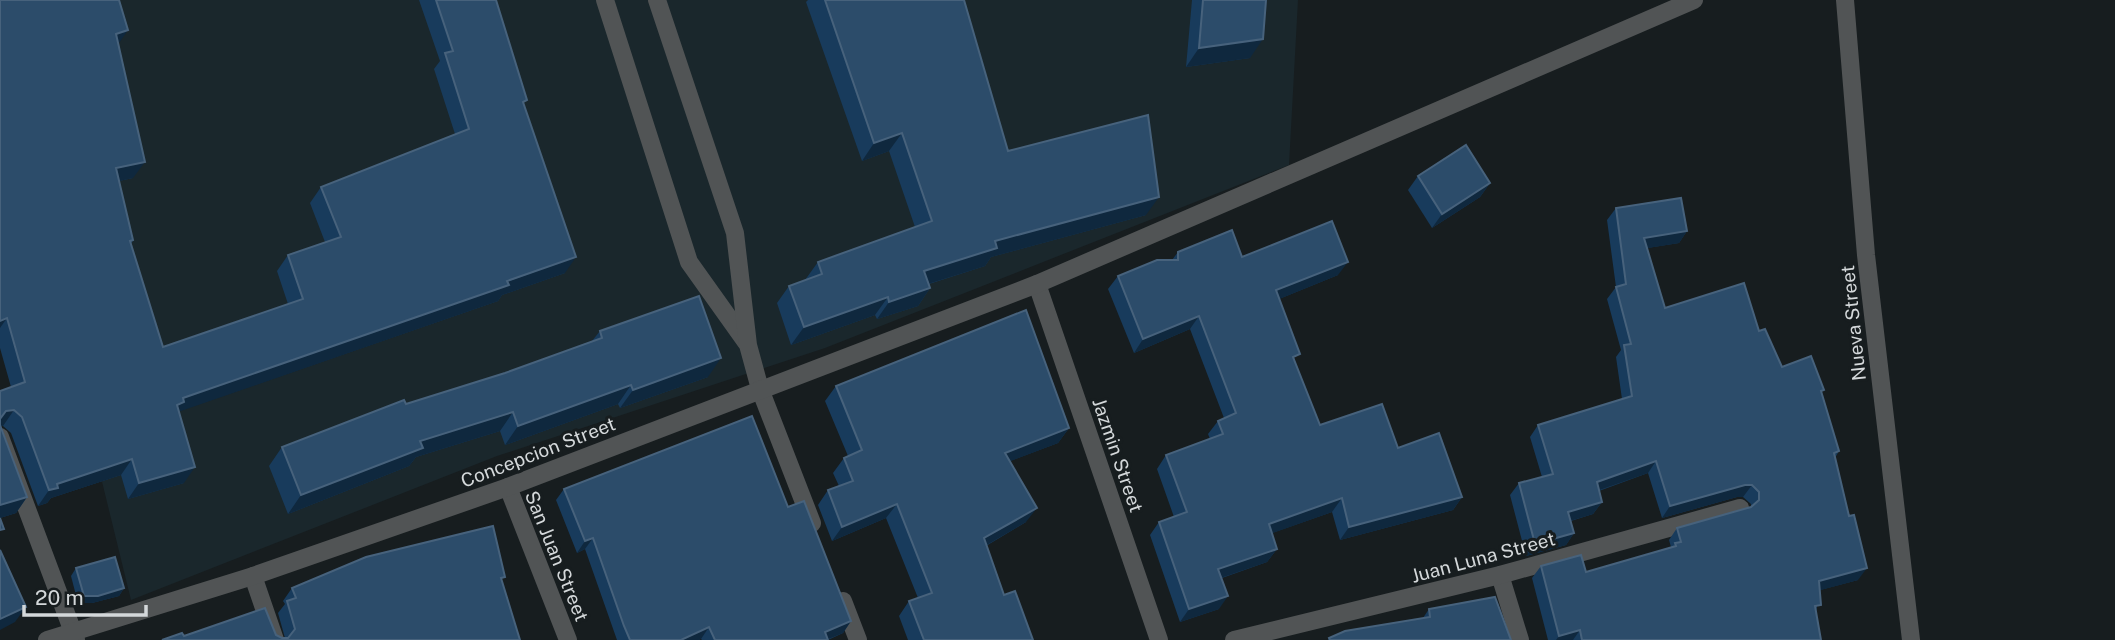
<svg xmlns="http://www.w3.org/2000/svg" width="2115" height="640" font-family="'Public Sans',sans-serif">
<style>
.built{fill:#1a272c}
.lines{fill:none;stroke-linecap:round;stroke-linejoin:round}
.lane{stroke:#515455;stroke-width:18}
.street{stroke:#515455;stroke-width:18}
.wall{fill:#183b5c}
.shaded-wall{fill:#0f283e}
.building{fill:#2c4c6a;stroke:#47627c;stroke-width:2}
.labels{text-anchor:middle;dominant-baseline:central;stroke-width:6;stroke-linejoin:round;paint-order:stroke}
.street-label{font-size:19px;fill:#d4d8da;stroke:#171d1f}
</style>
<rect width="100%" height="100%" fill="#171d1f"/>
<polygon class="built" points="0,0 1298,0 1289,165 825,348 497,456 131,600 0,65"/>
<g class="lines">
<g class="lane">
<polyline points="605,0 689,262 746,342"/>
<polyline points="657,0 735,233 748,345 760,389"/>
</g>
<g class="street">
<polyline points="1845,0 1866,255 1911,640"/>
<polyline points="1037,284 1159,640"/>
<polyline points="760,389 812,523"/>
<polyline points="0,437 76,640"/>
<polyline points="508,487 568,640"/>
<polyline points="1500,575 1520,640"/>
<polyline points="253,576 275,640"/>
<polyline points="843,601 858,640"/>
<polyline points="47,640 253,576 508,487 1037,284 1694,0"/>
<polyline points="1234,640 1500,575 1740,508"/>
</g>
</g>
<g class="wall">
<polygon points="0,0 118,44 133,178 119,181 133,240 131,244 163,347 288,304 277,271 288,255 325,242 310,203 321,187 455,134 434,69 440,61 419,0 496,0 524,105 565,273 502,295 498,301 179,411 184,483 128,499 121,475 51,498 47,503 38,506 11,433 3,426 1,426 27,497 16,513 0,518 0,534 0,391 11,387 0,348"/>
<polygon points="808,0 964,0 1008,151 1146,215 991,257 985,266 929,284 930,288 918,306 877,319 875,315 791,345 777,303 789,286 805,280 818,262 915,227 889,151 862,161 806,2"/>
<polygon points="1192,0 1266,0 1250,58 1186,67"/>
<polygon points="1418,176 1490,183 1480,197 1432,228 1408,190"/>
<polygon points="1616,208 1687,231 1679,243 1647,248 1665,308 1759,331 1782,367 1822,393 1839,451 1835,458 1858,580 1820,590 1816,612 1821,640 1548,640 1532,578 1541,566 1586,572 1671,547 1669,540 1677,528 1751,507 1751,504 1743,497 1737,497 1662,518 1648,473 1599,491 1602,502 1593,514 1571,521 1574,533 1566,545 1526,556 1510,495 1519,483 1542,477 1530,437 1538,425 1622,399 1616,357 1621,350 1607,299 1616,287 1607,220"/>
<polygon points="1178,252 1242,257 1338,275 1279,299 1295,361 1320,425 1398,448 1462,497 1453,510 1340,540 1332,512 1272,533 1277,549 1267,562 1222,578 1219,609 1180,622 1150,535 1159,522 1174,517 1157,469 1166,455 1210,439 1208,434 1218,421 1224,418 1190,329 1134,353 1108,289 1118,276 1172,260"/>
<polygon points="600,331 708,377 620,408 618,404 505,445 500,431 416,457 409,466 288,514 269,466 282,447 406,404 505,373 592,341"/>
<polygon points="836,386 1069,428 1058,443 1010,461 1026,522 986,546 1004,595 1033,640 908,640 899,616 909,601 918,598 886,518 832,541 818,505 828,490 839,486 833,473 844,458 848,456 825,401"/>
<polygon points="564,489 788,507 851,621 843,633 828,640 702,640 701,639 698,640 617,640 585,549 577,553 556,500"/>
<polygon points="76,568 124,588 119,596 92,603 78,603 71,576"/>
<polygon points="502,582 520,640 162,640 184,636 276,635 282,638 285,638 278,613 285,604 283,601 292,588"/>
<polygon points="1429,609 1511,640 1328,640 1329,638 1423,618"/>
</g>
<g class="shaded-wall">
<polygon points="128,30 117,46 116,34"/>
<polygon points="1263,39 1250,58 1186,67 1199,48"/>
<polygon points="902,133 889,151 862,161 874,143"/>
<polygon points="145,162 133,178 105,184 116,168"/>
<polygon points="1490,183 1480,197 1432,228 1442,214"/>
<polygon points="1159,197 1146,215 991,257 985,266 912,289 924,271 995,241"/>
<polygon points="1687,231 1679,243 1636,250 1644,238"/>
<polygon points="576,257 565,273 502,295 498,301 178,412 177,405 183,398"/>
<polygon points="1348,262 1338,275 1267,304 1276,290"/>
<polygon points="930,288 918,306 877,319 889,302"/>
<polygon points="888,297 875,315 791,345 804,327"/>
<polygon points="1199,316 1190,329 1134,353 1143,339"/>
<polygon points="7,318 0,328 0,321"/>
<polygon points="721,358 708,377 620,408 633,390"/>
<polygon points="631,385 618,404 505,445 518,426"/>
<polygon points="14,410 3,426 0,426 0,419 6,411"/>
<polygon points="513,412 500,431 416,457 409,466 288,514 301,495 420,441"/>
<polygon points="1069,428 1058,443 995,467 1005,453"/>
<polygon points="132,459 121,475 51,498 47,503 38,506 49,490 57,484"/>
<polygon points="1656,461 1648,473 1588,494 1597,482"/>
<polygon points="195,467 184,483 128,499 139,483"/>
<polygon points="1745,485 1752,485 1743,497 1737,497 1662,518 1670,506"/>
<polygon points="27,497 16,513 0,518 0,505"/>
<polygon points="1462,497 1453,510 1340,540 1349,527"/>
<polygon points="1342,498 1332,512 1259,538 1269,524"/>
<polygon points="1602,502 1593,514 1560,524 1568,512"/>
<polygon points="897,504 886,518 832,541 842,527"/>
<polygon points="1037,508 1026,522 973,553 984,538"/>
<polygon points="1574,533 1566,545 1526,556 1535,544"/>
<polygon points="593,538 585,549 577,553 585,541"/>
<polygon points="1277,549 1267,562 1209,582 1218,569"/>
<polygon points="1867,568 1858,580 1810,593 1819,581"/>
<polygon points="124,588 119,596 92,603 78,603 84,596"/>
<polygon points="1228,596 1219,609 1180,622 1189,609"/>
<polygon points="26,607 15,622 0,630 0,619"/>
<polygon points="851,621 843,633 826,640 825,632"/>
<polygon points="709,627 701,639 698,640 681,640"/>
<polygon points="1580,630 1573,640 1556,640 1559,636"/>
</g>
<g class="building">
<polygon points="0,0 119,0 128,30 116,34 145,162 116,168 133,240 130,241 163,347 303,299 288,255 341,237 321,187 469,129 445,53 453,51 436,0 496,0 527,100 523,102 576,257 507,281 509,285 183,398 184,402 177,405 195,467 139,483 132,459 57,484 58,488 49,490 22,417 14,410 6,411 0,419 0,425 27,497 0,505 0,391 25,382 7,318 0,321"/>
<polygon points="825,0 964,0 1008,151 1148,115 1159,197 995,241 997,248 924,271 930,288 889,302 888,297 804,327 789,286 822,274 818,262 932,221 902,133 874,143"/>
<polygon points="1203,0 1266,0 1263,39 1199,48"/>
<polygon points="1466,145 1490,183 1442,214 1418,176"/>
<polygon points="1681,198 1687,231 1644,238 1665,308 1744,283 1759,331 1765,329 1782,367 1811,356 1824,390 1821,391 1839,451 1834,453 1849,516 1854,515 1867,568 1819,581 1821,605 1815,606 1821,640 1582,640 1580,630 1559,636 1541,566 1581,555 1586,572 1676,546 1675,543 1681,542 1677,528 1751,507 1759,500 1759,492 1752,485 1745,485 1670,506 1656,461 1597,482 1602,502 1568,512 1574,533 1535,544 1519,483 1553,474 1538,425 1632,396 1624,345 1631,344 1616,287 1626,284 1616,208"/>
<polygon points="1332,221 1348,262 1276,290 1300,354 1293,357 1320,425 1382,404 1398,448 1439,433 1462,497 1349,527 1342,498 1269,524 1277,549 1218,569 1228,596 1189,609 1159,522 1187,512 1166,455 1223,434 1218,421 1236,413 1199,316 1143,339 1118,276 1157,260 1178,260 1178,252 1232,230 1242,257"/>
<polygon points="699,296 721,358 633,390 631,385 518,426 513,412 420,441 423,448 301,495 282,447 404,400 406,404 505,373 602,338 600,331"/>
<polygon points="1026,310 1069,428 1005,453 1037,508 984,538 1004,595 1015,591 1033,640 924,640 909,601 932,593 897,504 842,527 828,490 853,481 844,458 862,450 836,386"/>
<polygon points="752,416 788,507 804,501 851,621 825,632 828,640 715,640 709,627 681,640 630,640 624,626 593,538 585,541 564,489"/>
<polygon points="0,518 4,529 0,530"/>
<polygon points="493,526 505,577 501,578 520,640 162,640 182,633 184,636 265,608 276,635 282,638 288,638 295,629 287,601 296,598 292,588 366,557"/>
<polygon points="0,550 26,607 0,619"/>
<polygon points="115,557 124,588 98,596 84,596 76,568"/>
<polygon points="1495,597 1511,640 1330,640 1329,638 1345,631 1430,617 1429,609"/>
</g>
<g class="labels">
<g class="street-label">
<text transform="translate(1853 323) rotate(-96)">Nueva Street</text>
<text transform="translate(538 452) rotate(-21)">Concepcion Street</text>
<text transform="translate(1118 455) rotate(71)">Jazmin Street</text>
<text transform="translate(557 556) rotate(68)">San Juan Street</text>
<text transform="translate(1483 557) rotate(-15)">Juan Luna Street</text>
</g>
</g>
<path d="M24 605v10h122v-10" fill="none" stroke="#d4d8da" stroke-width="3.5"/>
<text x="35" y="605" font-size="21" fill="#d4d8da" stroke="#171d1f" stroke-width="5" paint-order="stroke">20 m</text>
</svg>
